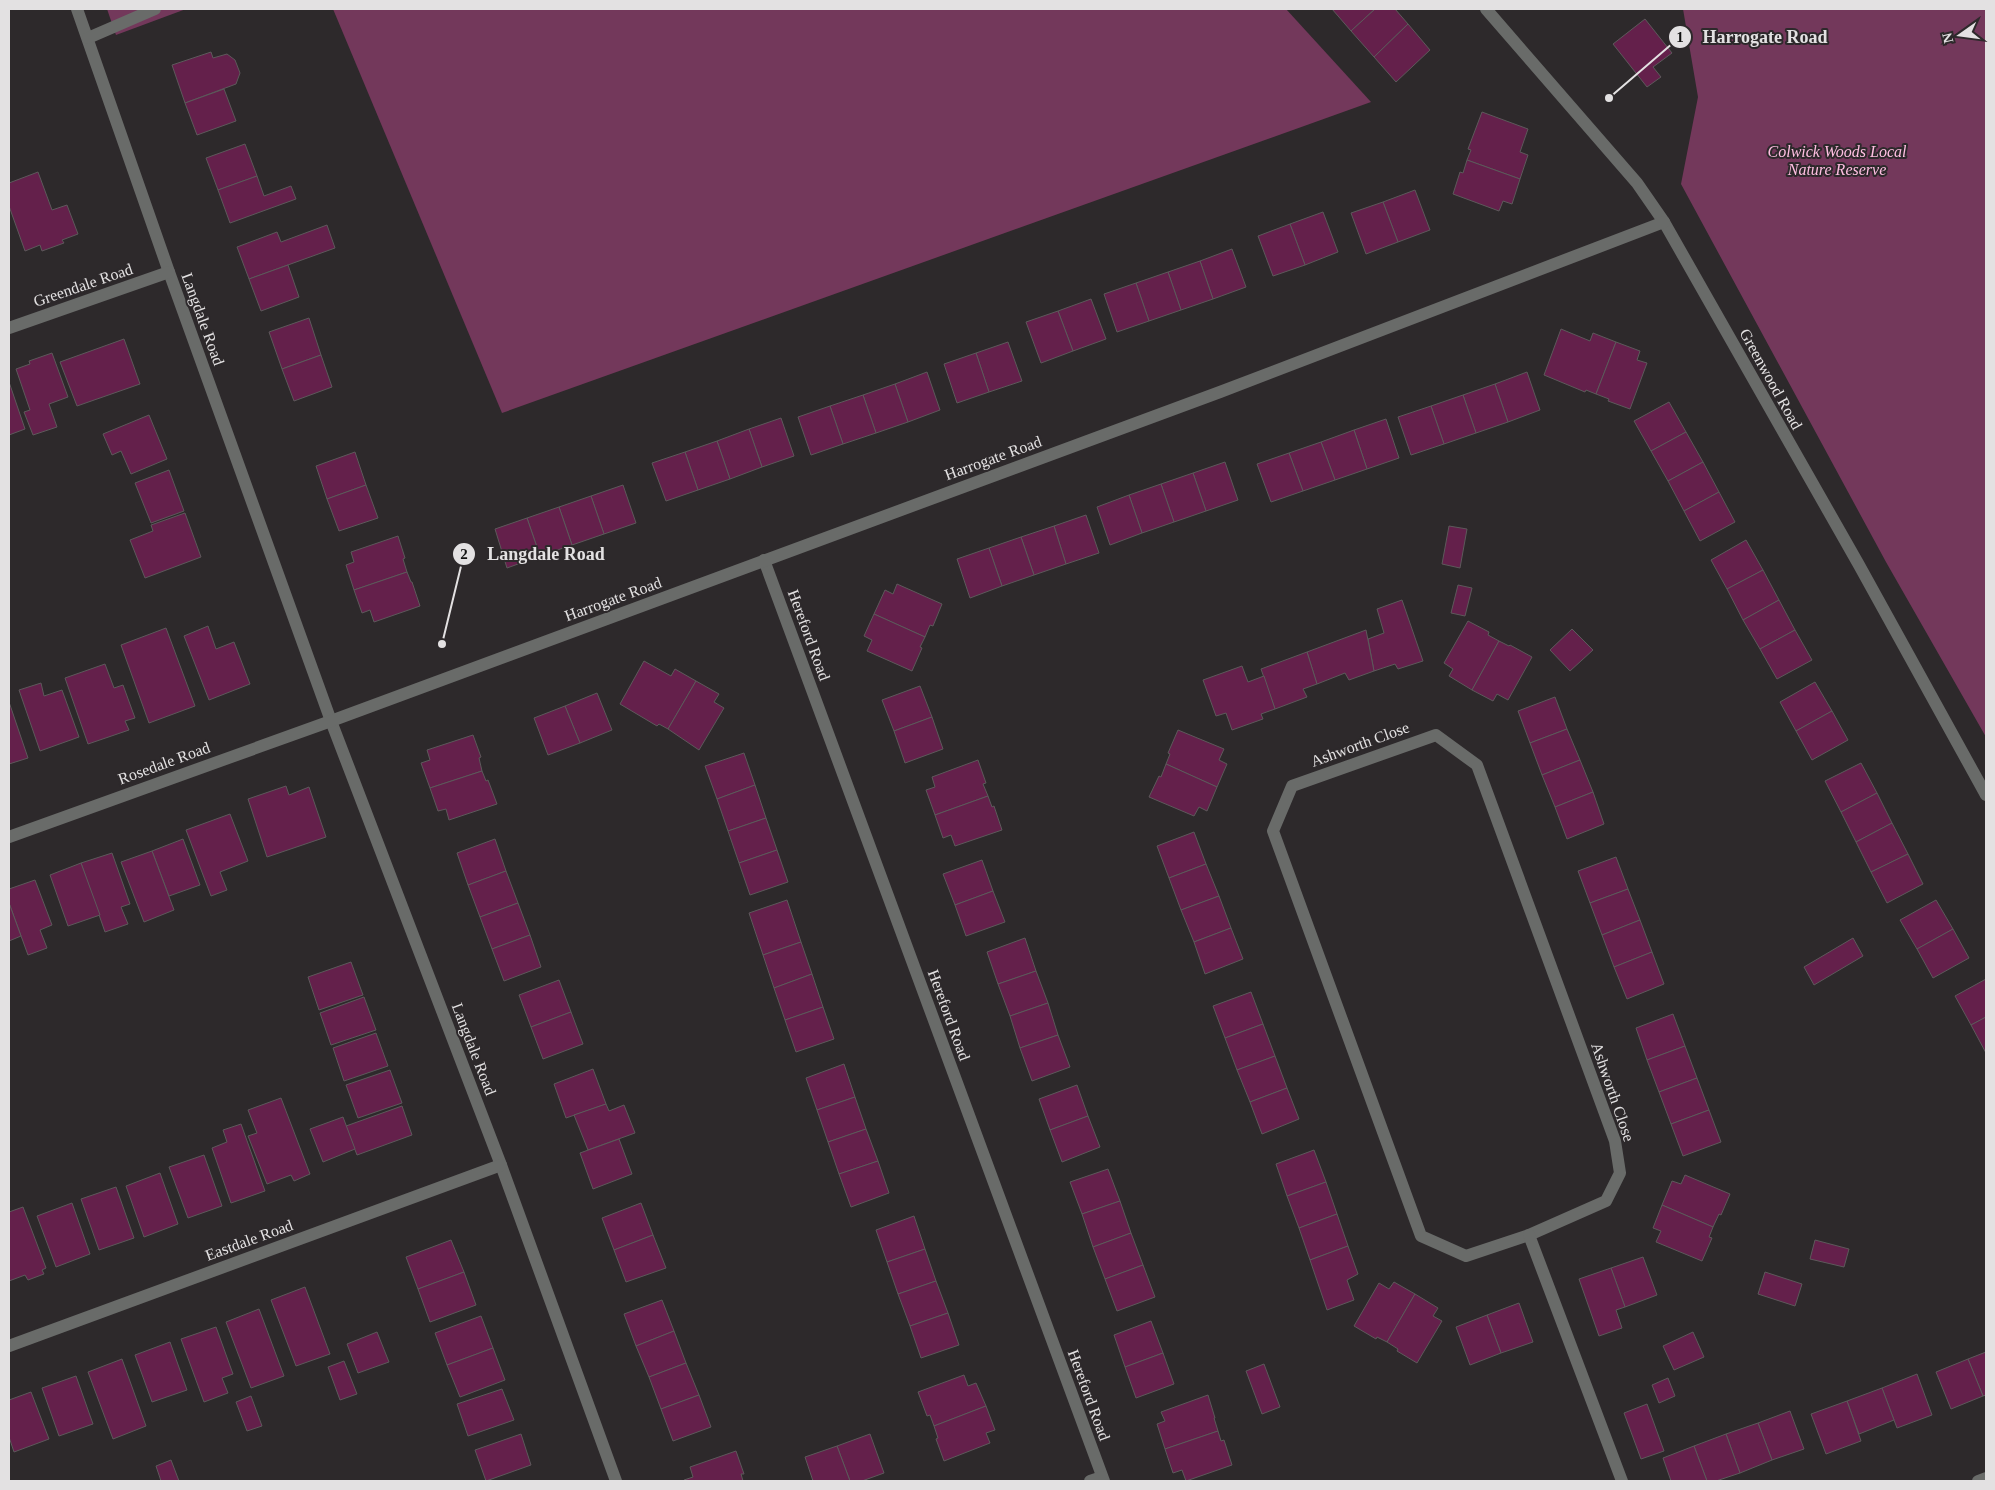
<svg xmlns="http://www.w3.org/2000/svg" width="1995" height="1490" font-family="'Times New Roman',serif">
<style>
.green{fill:#73385b}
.building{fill:#64204b;stroke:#5d595b}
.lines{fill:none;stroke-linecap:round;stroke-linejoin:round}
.minor{stroke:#696b69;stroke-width:12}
.labels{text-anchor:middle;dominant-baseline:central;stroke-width:4;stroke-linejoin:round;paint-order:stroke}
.park-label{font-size:16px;font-style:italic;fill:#ffbfe2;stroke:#2d292b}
.street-label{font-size:16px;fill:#e3e1e2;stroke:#2d292b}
.leader{fill:none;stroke:#e3e1e2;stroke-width:2}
.callout-dot{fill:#e3e1e2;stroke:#2d292b;stroke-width:2}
.mark-label{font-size:15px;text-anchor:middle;font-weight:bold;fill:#111}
.callout-label{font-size:18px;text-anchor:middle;font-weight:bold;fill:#e3e1e2;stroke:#2d292b;stroke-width:4;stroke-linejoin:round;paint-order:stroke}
</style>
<rect width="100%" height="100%" fill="#2d292b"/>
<g class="green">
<polygon points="107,9 186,9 116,35"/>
<polygon points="333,9 1286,9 1371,102 502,413"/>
<polygon points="1683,9 1986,9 1986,737 1886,562 1681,184 1698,97"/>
</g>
<g class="building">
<polygon points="1332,9 1375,9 1351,31"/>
<polygon points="1375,9 1395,9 1408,24 1374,57 1351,31"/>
<polygon points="1645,19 1672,53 1653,67 1661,77 1647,87 1613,44"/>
<polygon points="1408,24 1430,50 1396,82 1374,57"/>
<polygon points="211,52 213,58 227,54 235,60 240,73 236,84 185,103 172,65"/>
<polygon points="224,89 236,121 197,135 185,103"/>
<polygon points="1482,112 1528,129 1520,152 1528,155 1520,179 1467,160 1471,150 1468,149"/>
<polygon points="245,144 257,176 218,190 206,158"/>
<polygon points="1467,160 1520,179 1512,204 1503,201 1499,211 1453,194 1460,172 1463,173"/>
<polygon points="38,172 52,210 67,205 78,234 62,240 64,243 42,251 40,245 25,251 9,206 9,183"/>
<polygon points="257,176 264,196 291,186 296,199 230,223 218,190"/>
<polygon points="1415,190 1430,230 1398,242 1383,202"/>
<polygon points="1383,202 1398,242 1366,254 1351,213"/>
<polygon points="1323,212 1338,252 1305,265 1290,224"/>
<polygon points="1290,224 1305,265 1273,276 1258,236"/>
<polygon points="327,225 335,248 249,279 237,247 277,232 281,242"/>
<polygon points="1232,249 1246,287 1213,299 1200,261"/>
<polygon points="1200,261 1213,299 1181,310 1168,272"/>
<polygon points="288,265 299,297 261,311 249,279"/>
<polygon points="1168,272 1181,310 1149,321 1136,283"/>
<polygon points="1136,283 1149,321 1117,332 1104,294"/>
<polygon points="1091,299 1106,339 1073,351 1058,311"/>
<polygon points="1058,311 1073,351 1041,363 1026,322"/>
<polygon points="309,318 321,355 282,369 269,332"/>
<polygon points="1561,329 1590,341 1593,333 1616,342 1596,394 1586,390 1585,392 1544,375"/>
<polygon points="124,339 140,384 77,406 60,362"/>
<polygon points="1008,342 1022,381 989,392 976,353"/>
<polygon points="1616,342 1640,351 1637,360 1647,363 1630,409 1608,401 1609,399 1596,394"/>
<polygon points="52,353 68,397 49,404 57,427 33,435 24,412 30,410 16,369 30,364 29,361"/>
<polygon points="976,353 989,392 957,403 944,364"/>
<polygon points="321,355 332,387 294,401 282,369"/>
<polygon points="927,372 940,410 908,422 895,384"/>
<polygon points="1527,372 1540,410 1508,422 1495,384"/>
<polygon points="9,382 25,429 9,435"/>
<polygon points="895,384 908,422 876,433 863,395"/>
<polygon points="1495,384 1508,422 1476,433 1463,395"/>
<polygon points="863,395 876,433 843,444 830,406"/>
<polygon points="1463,395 1476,433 1444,444 1431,406"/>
<polygon points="1669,402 1686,432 1651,451 1634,421"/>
<polygon points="830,406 843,444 811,455 798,417"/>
<polygon points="1431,406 1444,444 1411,455 1398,417"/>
<polygon points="149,415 167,459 131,474 121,451 112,455 103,434"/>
<polygon points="781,418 794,456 762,467 749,429"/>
<polygon points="1386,419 1399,458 1367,469 1354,430"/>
<polygon points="749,429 762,467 730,479 717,441"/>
<polygon points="1354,430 1367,469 1335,480 1321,442"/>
<polygon points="1686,432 1703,462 1668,481 1651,451"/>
<polygon points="717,441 730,479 698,490 685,452"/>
<polygon points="1321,442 1335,480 1303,491 1289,453"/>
<polygon points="355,452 366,485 327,499 316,466"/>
<polygon points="685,452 698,490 666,501 652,463"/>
<polygon points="1289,453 1303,491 1271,502 1257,464"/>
<polygon points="1225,462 1238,500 1206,511 1193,473"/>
<polygon points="1703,462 1719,492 1684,511 1668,481"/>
<polygon points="169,470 184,511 151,523 135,483"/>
<polygon points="1193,473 1206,511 1174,522 1161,484"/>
<polygon points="1161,484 1174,522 1142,533 1129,495"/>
<polygon points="366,485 378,518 339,531 327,499"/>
<polygon points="623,485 636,523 604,534 591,496"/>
<polygon points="1719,492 1735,522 1700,541 1684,511"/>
<polygon points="1129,495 1142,533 1110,545 1097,507"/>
<polygon points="591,496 604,534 572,545 559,507"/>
<polygon points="559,507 572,545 540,556 527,518"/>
<polygon points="185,513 201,557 145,578 130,540 153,531 151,525"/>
<polygon points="1086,515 1099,553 1066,564 1054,526"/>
<polygon points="527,518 540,556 507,568 495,529"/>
<polygon points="1054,526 1066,564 1034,575 1021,537"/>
<polygon points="1449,526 1467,529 1460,568 1442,564"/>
<polygon points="398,536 405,558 403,559 407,572 354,590 346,565 354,562 351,552"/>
<polygon points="1021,537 1034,575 1002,586 989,548"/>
<polygon points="1746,540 1763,570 1727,589 1711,560"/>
<polygon points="989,548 1002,586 970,598 957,559"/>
<polygon points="1763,570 1779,600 1743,620 1727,589"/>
<polygon points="407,572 411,582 412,582 420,606 374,622 370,610 362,613 354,590"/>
<polygon points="897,584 942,604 933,626 930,625 925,637 874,614 885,590 893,594"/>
<polygon points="1458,585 1472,588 1465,616 1451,613"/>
<polygon points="1402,600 1423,661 1398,669 1395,664 1374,671 1368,639 1384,633 1377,609"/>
<polygon points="1779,600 1795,630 1760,649 1743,620"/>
<polygon points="874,614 925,637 920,647 922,648 912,671 867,651 872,640 864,636"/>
<polygon points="1468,621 1489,632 1488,635 1499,641 1472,690 1449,676 1453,669 1444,663"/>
<polygon points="208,626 216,649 234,642 250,684 209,700 184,636"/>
<polygon points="166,628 195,706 149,723 121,645"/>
<polygon points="1572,629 1593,650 1570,671 1550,650"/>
<polygon points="1366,630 1374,671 1349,680 1345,673 1317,684 1307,652"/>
<polygon points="1795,630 1812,660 1777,679 1760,649"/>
<polygon points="1499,641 1509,646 1510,645 1532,657 1508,700 1497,694 1493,701 1472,690"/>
<polygon points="1307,652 1317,684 1303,689 1307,697 1275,709 1261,669"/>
<polygon points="644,661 671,676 675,669 696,681 668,729 659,724 657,726 620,704"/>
<polygon points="105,664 114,688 123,685 135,718 125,721 129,730 88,744 65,678"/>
<polygon points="1242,666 1248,682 1264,676 1275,709 1261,714 1263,719 1232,730 1226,713 1216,716 1203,680"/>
<polygon points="696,681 719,694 714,702 724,708 699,750 668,729"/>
<polygon points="1815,682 1832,711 1796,731 1780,702"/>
<polygon points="41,683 44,696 62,690 79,737 40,751 19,690"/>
<polygon points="920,686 932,717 894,731 882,700"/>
<polygon points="597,693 612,730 580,743 565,706"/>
<polygon points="1555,697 1567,729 1530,743 1518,711"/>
<polygon points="9,702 28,758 9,764"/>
<polygon points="565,706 580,743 548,755 534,718"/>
<polygon points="1832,711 1848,740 1812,760 1796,731"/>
<polygon points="932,717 943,749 905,763 894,731"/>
<polygon points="1567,729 1580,760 1542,775 1530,743"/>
<polygon points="1178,730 1224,749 1219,760 1227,764 1217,787 1166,764 1170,754 1168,753"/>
<polygon points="473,735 481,757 479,758 482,771 430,788 421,763 430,760 427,750"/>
<polygon points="744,753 755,785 717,799 705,766"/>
<polygon points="978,760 986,783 983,784 988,796 935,815 926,790 935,787 932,777"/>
<polygon points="1580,760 1593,792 1555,807 1542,775"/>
<polygon points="1861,763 1877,793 1841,812 1825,781"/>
<polygon points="1166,764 1217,787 1207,811 1199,807 1194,816 1149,797 1159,776 1161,777"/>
<polygon points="482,771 486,781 488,780 497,804 449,820 446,809 438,811 430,788"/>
<polygon points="755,785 766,818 728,831 717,799"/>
<polygon points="286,786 289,795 309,787 326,837 267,857 248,799"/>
<polygon points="1593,792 1604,824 1567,839 1555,807"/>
<polygon points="1877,793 1892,823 1856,842 1841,812"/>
<polygon points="988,796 992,807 994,806 1002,830 955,846 951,835 943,838 935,815"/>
<polygon points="230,814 248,861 220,872 227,890 211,896 186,830"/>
<polygon points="766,818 777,850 739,863 728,831"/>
<polygon points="1892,823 1908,854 1871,872 1856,842"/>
<polygon points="1194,832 1206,864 1169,878 1157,846"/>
<polygon points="183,839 200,885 169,896 152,851"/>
<polygon points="495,839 506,871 468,885 457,853"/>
<polygon points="777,850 788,882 750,895 739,863"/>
<polygon points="152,851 174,910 144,922 121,862"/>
<polygon points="112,853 130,904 121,907 128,924 105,932 81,863"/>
<polygon points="1908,854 1923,884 1887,903 1871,872"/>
<polygon points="1616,857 1628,889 1590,903 1578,871"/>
<polygon points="982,860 993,891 955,905 943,874"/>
<polygon points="81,863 100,915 68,926 50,875"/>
<polygon points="1206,864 1219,896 1181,910 1169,878"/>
<polygon points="506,871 518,903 480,917 468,885"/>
<polygon points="35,880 52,925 40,930 47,948 28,955 9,903 9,889"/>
<polygon points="1628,889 1640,920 1602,935 1590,903"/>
<polygon points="993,891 1005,922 966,936 955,905"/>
<polygon points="1219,896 1231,928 1194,942 1181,910"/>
<polygon points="787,900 801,942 763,955 749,913"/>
<polygon points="1936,900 1953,929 1917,949 1900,920"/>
<polygon points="9,903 21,936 9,941"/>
<polygon points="518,903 530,935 492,949 480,917"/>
<polygon points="1640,920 1652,952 1614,967 1602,935"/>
<polygon points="1231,928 1243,959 1205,974 1194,942"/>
<polygon points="1953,929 1969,958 1933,978 1917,949"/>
<polygon points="530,935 541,967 504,981 492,949"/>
<polygon points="1025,938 1036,971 998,984 987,952"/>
<polygon points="1853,938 1863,956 1814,985 1804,967"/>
<polygon points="801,942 812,974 774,988 763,955"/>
<polygon points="1652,952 1664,984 1627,999 1614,967"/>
<polygon points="351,962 363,995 319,1010 308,977"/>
<polygon points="1036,971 1048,1003 1010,1016 998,984"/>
<polygon points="812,974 823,1007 785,1020 774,988"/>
<polygon points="1986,979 1986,1017 1971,1025 1955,996"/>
<polygon points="559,980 571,1012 531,1027 519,995"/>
<polygon points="1251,992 1263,1024 1225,1038 1213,1006"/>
<polygon points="364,997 376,1030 331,1045 320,1013"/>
<polygon points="1048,1003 1058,1035 1020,1048 1010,1016"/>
<polygon points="823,1007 834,1039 796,1052 785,1020"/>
<polygon points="571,1012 583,1044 543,1059 531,1027"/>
<polygon points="1673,1014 1685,1046 1647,1060 1636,1028"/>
<polygon points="1986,1017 1986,1053 1971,1025"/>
<polygon points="1263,1024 1275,1056 1237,1070 1225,1038"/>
<polygon points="376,1033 388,1066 344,1081 333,1048"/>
<polygon points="1058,1035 1070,1067 1032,1081 1020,1048"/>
<polygon points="1685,1046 1697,1078 1659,1092 1647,1060"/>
<polygon points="1275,1056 1287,1088 1250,1102 1237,1070"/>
<polygon points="844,1064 855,1097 817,1110 806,1078"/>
<polygon points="593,1069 606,1104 566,1118 554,1084"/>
<polygon points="390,1070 402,1103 358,1118 346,1085"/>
<polygon points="1697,1078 1709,1110 1671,1124 1659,1092"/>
<polygon points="1077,1085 1088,1116 1050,1130 1039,1099"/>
<polygon points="1287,1088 1299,1119 1262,1134 1250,1102"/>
<polygon points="855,1097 866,1129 828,1142 817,1110"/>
<polygon points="281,1098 310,1174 294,1181 291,1175 267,1184 248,1136 257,1133 248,1110"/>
<polygon points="606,1104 609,1111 624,1105 635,1133 588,1150 574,1115"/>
<polygon points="402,1106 412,1135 357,1155 346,1126"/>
<polygon points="1709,1110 1721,1142 1683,1156 1671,1124"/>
<polygon points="1088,1116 1100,1147 1062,1162 1050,1130"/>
<polygon points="343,1117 355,1149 323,1162 310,1129"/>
<polygon points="241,1124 265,1191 231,1203 212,1148 227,1142 223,1130"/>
<polygon points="866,1129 878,1161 839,1174 828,1142"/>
<polygon points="619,1139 632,1174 593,1189 580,1153"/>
<polygon points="1314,1150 1326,1182 1287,1196 1276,1164"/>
<polygon points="204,1155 222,1206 188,1218 169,1167"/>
<polygon points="878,1161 889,1193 851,1207 839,1174"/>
<polygon points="1108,1169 1120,1201 1082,1214 1070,1182"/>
<polygon points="160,1173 178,1224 144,1237 126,1186"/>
<polygon points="1685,1175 1730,1194 1721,1215 1719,1214 1713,1227 1662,1205 1672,1181 1681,1184"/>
<polygon points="1326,1182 1337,1214 1299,1228 1287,1196"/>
<polygon points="116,1187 134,1238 99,1250 81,1199"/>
<polygon points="1120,1201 1131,1233 1093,1247 1082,1214"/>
<polygon points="72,1203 90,1254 56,1267 37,1216"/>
<polygon points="641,1203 653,1235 614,1250 602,1218"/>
<polygon points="1662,1205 1713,1227 1709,1237 1712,1238 1702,1261 1656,1242 1661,1231 1653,1228"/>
<polygon points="23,1207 46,1268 42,1270 44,1274 28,1280 25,1275 9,1281 9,1212"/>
<polygon points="1337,1214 1348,1246 1310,1260 1299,1228"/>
<polygon points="914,1216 925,1249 887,1262 876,1230"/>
<polygon points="1131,1233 1143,1265 1105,1279 1093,1247"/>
<polygon points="653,1235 666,1268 626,1282 614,1250"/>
<polygon points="451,1240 464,1272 418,1289 406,1257"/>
<polygon points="1815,1240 1849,1249 1844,1267 1810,1259"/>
<polygon points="1348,1246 1358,1274 1347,1280 1354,1300 1327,1310 1310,1260"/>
<polygon points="925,1249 936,1281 898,1294 887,1262"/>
<polygon points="1643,1257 1657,1295 1625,1307 1611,1268"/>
<polygon points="1143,1265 1155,1297 1117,1311 1105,1279"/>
<polygon points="1611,1268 1625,1307 1616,1310 1622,1328 1599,1336 1579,1279"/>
<polygon points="464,1272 476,1305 430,1322 418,1289"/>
<polygon points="1765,1272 1802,1284 1795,1306 1758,1294"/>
<polygon points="936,1281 948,1313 910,1326 898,1294"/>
<polygon points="1394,1282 1415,1294 1387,1342 1377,1337 1376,1339 1354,1326 1379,1283 1389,1289"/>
<polygon points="305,1287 330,1354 296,1366 271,1300"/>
<polygon points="1415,1294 1438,1308 1433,1316 1442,1321 1417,1363 1397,1351 1398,1349 1387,1342"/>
<polygon points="662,1300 674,1331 636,1346 624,1314"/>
<polygon points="1519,1303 1533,1342 1501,1353 1487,1315"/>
<polygon points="259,1309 284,1376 251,1388 226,1322"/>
<polygon points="948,1313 959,1345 921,1358 910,1326"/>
<polygon points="1487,1315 1501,1353 1470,1365 1456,1327"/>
<polygon points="481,1316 493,1348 447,1365 435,1333"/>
<polygon points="1151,1321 1163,1353 1125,1367 1114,1335"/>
<polygon points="216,1327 233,1374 222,1378 228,1393 204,1402 181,1339"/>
<polygon points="674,1331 686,1363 649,1377 636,1346"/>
<polygon points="377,1332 389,1362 358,1373 347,1344"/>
<polygon points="1693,1332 1704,1357 1674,1370 1663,1346"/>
<polygon points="170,1342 187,1390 152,1402 135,1355"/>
<polygon points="493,1348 505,1380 460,1397 447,1365"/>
<polygon points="1986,1352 1986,1395 1983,1396 1968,1359"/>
<polygon points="1163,1353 1174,1384 1136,1398 1125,1367"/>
<polygon points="122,1359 146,1426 113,1439 88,1372"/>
<polygon points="1968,1359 1983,1396 1951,1409 1936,1372"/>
<polygon points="344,1361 357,1394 340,1400 328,1367"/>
<polygon points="686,1363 699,1395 661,1409 649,1377"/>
<polygon points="1264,1364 1280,1407 1262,1414 1246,1371"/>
<polygon points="1917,1374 1932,1415 1897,1428 1882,1388"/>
<polygon points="964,1375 968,1386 976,1383 986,1406 934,1426 930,1415 927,1416 918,1392"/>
<polygon points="76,1376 93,1424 59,1436 42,1388"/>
<polygon points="1668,1378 1675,1396 1659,1403 1652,1385"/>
<polygon points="1882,1388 1894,1420 1859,1434 1847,1401"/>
<polygon points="502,1389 514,1420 468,1436 457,1404"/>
<polygon points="31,1392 49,1439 14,1452 9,1437 9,1400"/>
<polygon points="699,1395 711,1427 673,1441 661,1409"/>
<polygon points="1208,1395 1215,1418 1214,1418 1218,1431 1165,1449 1157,1424 1165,1421 1161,1412"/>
<polygon points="251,1396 262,1426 247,1431 236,1402"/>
<polygon points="1847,1401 1861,1441 1826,1454 1811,1414"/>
<polygon points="1647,1404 1664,1451 1641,1459 1624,1413"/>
<polygon points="986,1406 995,1430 986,1433 990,1443 944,1461 936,1439 938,1438 934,1426"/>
<polygon points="1790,1411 1804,1449 1772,1460 1758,1423"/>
<polygon points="1758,1423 1772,1460 1740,1473 1726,1434"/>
<polygon points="1218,1431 1221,1441 1224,1440 1232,1465 1186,1481 1182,1470 1173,1473 1165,1449"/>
<polygon points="521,1434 531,1465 486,1481 475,1450"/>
<polygon points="870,1434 884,1473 862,1481 850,1481 837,1446"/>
<polygon points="1726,1434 1740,1473 1716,1481 1707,1481 1694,1446"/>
<polygon points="837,1446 850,1481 813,1481 805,1457"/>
<polygon points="1694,1446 1707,1481 1671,1481 1663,1458"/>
<polygon points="736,1451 744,1474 741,1474 743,1481 685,1481 684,1480 693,1477 690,1467"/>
<polygon points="171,1460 179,1481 161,1481 156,1466"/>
</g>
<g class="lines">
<g class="minor">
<polyline points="77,9 169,272 331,721 501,1165 616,1481"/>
<polyline points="1486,9 1637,183 1664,222 1859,565 1986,795"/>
<polyline points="88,38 155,9"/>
<polyline points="9,328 169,272"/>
<polyline points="764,560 1104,1481"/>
<polygon points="1436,735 1477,765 1615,1141 1620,1173 1606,1201 1529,1235 1466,1256 1421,1236 1273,831 1292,786"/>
<polyline points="9,837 331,721 1220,392 1664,222"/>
<polyline points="1529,1235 1622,1481"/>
<polyline points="9,1346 501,1165"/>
<polyline points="1090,1481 1102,1477"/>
<polyline points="1978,1481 1986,1478"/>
</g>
</g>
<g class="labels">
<g class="park-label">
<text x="1837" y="151">Colwick Woods Local<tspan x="1837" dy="18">Nature Reserve</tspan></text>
</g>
<g class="street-label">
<text transform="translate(83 285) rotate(-19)">Greendale Road</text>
<text transform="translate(203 319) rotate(70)">Langdale Road</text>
<text transform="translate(1771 379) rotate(61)">Greenwood Road</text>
<text transform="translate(993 458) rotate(-20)">Harrogate Road</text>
<text transform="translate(613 599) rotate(-20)">Harrogate Road</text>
<text transform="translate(809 635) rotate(70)">Hereford Road</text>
<text transform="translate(1360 744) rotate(-20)">Ashworth Close</text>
<text transform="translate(164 763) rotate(-20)">Rosedale Road</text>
<text transform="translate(949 1015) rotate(70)">Hereford Road</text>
<text transform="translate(474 1049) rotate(69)">Langdale Road</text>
<text transform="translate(1613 1092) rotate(71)">Ashworth Close</text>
<text transform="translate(249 1240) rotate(-20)">Eastdale Road</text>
<text transform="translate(1089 1395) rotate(70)">Hereford Road</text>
</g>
</g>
<path class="leader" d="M1609 98L1680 37M442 644L464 554"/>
<g class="callout-dot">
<circle cx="1609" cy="98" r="5"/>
<circle cx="442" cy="644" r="5"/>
<circle cx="1680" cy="37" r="12"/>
<circle cx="464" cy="554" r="12"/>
</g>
<g class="mark-label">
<text x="1680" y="42">1</text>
<text x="464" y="559">2</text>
</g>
<g class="callout-label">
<text x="1765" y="43">Harrogate Road</text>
<text x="546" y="560">Langdale Road</text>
</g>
<rect width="1995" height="1490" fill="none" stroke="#e3e1e2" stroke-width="20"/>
<g transform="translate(1960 35) rotate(256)" stroke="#2d292b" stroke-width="4" paint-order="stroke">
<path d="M0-4L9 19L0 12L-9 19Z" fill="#e3e1e2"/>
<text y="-8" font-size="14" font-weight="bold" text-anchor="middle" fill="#e3e1e2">N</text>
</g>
</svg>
